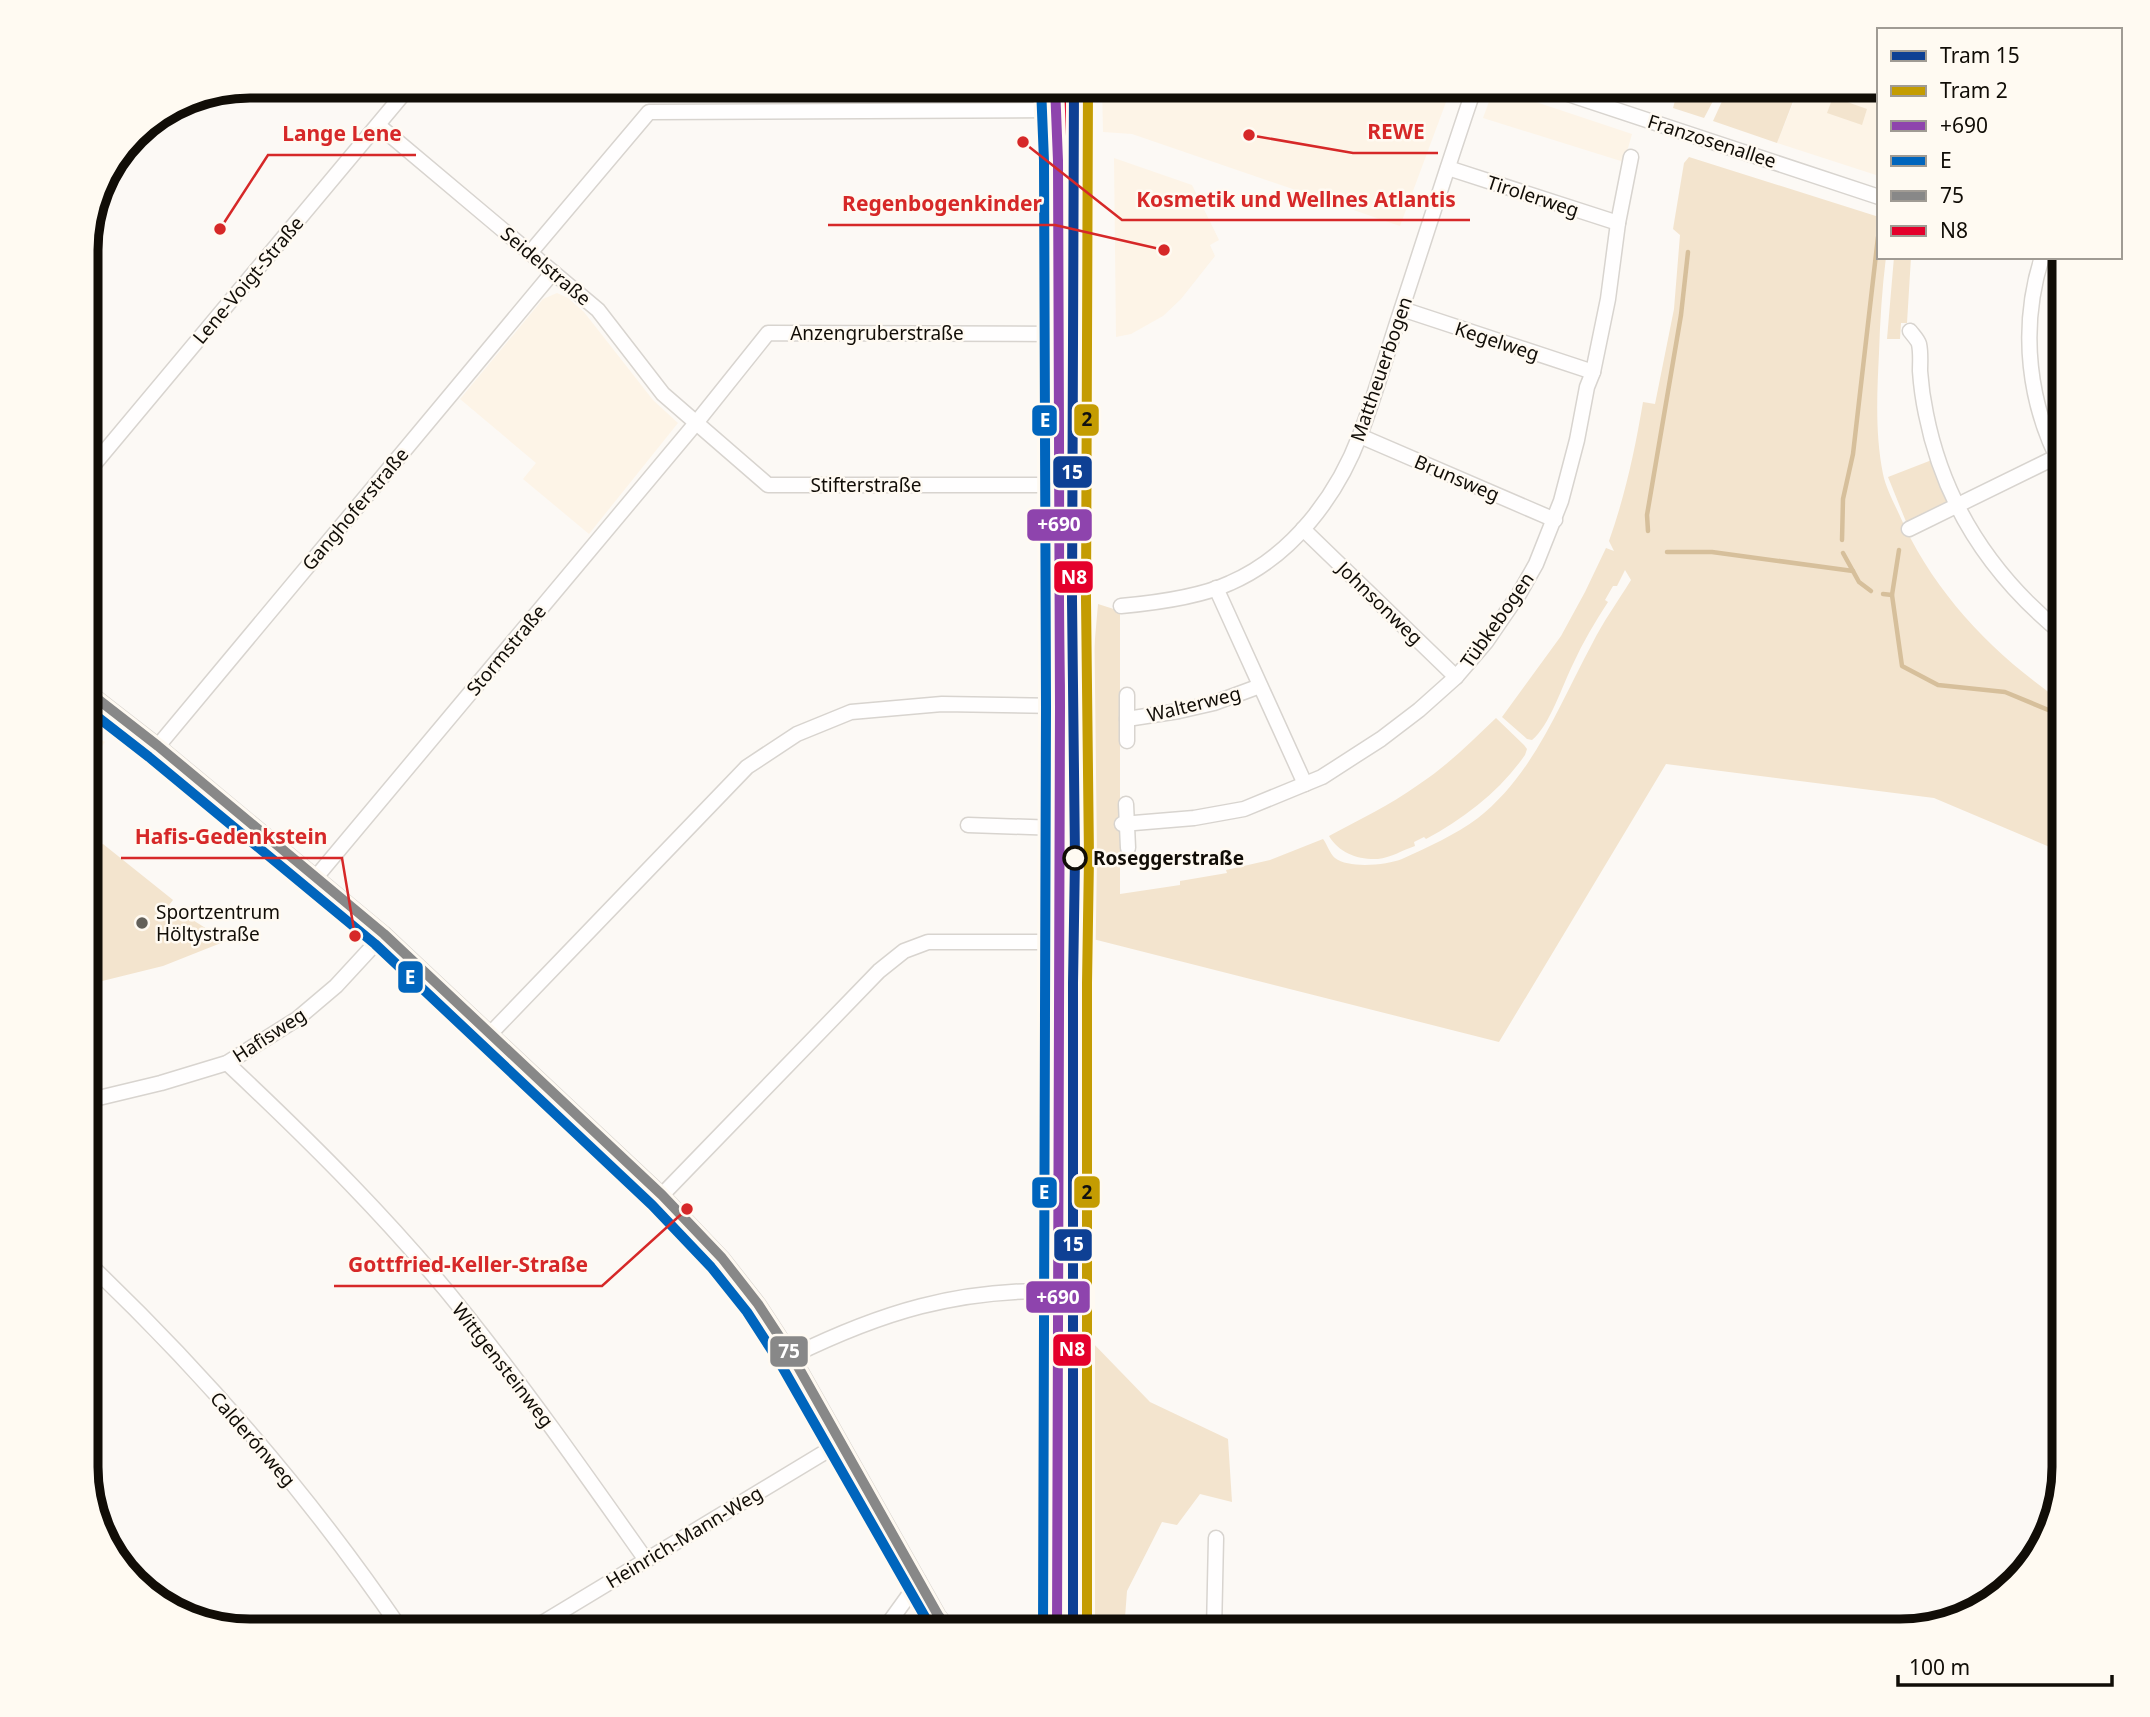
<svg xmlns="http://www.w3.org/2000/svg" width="2150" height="1717" viewBox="0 0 2150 1717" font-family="'Noto Sans',sans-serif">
<rect width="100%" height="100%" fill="#fcf9f5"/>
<g fill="#fdf4e7">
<path d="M1102 86H1452L1400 226 1132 134 1103 132Z"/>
<path d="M1800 86H1879V176L1777 143Z"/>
<path d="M1494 88 1632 134 1624 162 1483 118Z"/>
<path d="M1114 158 1192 185 1219 240 1210 245 1215 256 1181 299 1163 316 1131 334 1116 337Z"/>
<path d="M557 293 568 298 584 312 653 400 678 423 589 534 523 479 536 463 460 399 543 299Z"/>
<path d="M86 721 99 730 95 736 105 742 86 770Z"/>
</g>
<g fill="#f3e4ce">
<path d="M1679 86H1721L1704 118 1673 108Z"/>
<path d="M1729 86H1799L1777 143 1713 121Z"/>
<path d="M1833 97 1867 109 1862 125 1827 113Z"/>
<path d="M1689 157 1879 217V257H1886C1882 289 1880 321 1879 353 1877 394 1875 433 1883 474 1886 488 1893 501 1899 514 1933 593 1994 655 2064 703V883L2052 848 1934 798 1666 764 1499 1042 1089 938 1086 742 1098 604 1120 611V894L1180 885V881L1227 873 1226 870 1270 860 1323 839C1327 844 1330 854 1335 858 1349 869 1387 865 1402 859 1428 847 1455 835 1478 818 1534 774 1559 705 1592 644 1603 622 1618 601 1631 580L1625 570 1617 586H1613L1605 600 1608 602C1595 622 1583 642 1573 664 1563 684 1549 727 1532 740L1527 739 1502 717 1561 636 1585 592 1606 548 1614 551 1609 541C1625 496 1635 450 1643 402L1655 404 1674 309 1680 235 1673 229 1684 163Z"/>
<path d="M1894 257H1911L1907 323H1901L1900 339H1887Z"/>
<path d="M1937 458 1956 506 1909 529 1888 477Z"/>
<path d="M1496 718 1524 745 1527 749 1525 755C1500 791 1465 818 1426 839L1424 837 1414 842 1415 846C1403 850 1390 858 1378 859 1358 860 1339 853 1329 836 1359 820 1390 805 1418 785 1447 766 1471 742 1496 718Z"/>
<path d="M86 844 93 849 103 844 173 900 169 905 226 941 163 966 86 985Z"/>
<path d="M1088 1338 1150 1402 1228 1439 1232 1502 1200 1494 1177 1525 1162 1522 1127 1591 1124 1631H1087Z"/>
</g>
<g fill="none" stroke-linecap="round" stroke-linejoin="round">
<g stroke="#d6bf9b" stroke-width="4.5">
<path d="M1648 531 1647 515 1681 315 1688 252"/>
<path d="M1842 540 1843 499 1853 454 1878 237"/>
<path d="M1899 550 1892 595 1902 666 1938 685 2005 692 2058 714 2064 719"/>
<path d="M1667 552H1712L1853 571"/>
<path d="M1843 553 1859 582 1871 591"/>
<path d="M1883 594 1892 595"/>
</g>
<defs>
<g id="street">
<path d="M1544 86 1879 197"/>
<path d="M378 125 598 310 663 394 768 485H1059"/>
<path d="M1448 168 1618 223"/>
<path d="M530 253 649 112 1055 110"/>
<path d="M2042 257C2019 329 2028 406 2064 471"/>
<path d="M1402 309 1593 372"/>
<path d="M1910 331C1913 335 1918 340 1919 344 1921 353 1920 363 1920 371 1921 385 1923 400 1926 414 1944 505 1992 577 2064 635"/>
<path d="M1360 436 1555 520"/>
<path d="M86 474 410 86"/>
<path d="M1303 529 1456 677"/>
<path d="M1909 529 2056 457"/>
<path d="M1216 588 1305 784"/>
<path d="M1121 606C1154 603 1200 597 1230 583 1292 556 1337 496 1360 435 1374 398 1385 360 1397 323 1423 244 1448 165 1475 86"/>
<path d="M86 690 158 746 384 934 662 1195 722 1258 758 1304 792 1356 938 1615 950 1631"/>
<path d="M1127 695V741"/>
<path d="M1127 719 1179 711 1214 703 1260 686"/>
<path d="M158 746 553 272"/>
<path d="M1126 804 1128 848"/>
<path d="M1122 824 1194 818 1244 809 1322 777 1381 739 1419 710 1456 677 1486 642 1519 594 1536 564 1561 501 1577 440 1587 387 1593 372 1608 299 1618 223 1631 157"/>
<path d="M968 825 1058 828"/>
<path d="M317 876 696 423 768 333 1059 334"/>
<path d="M491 1033 747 767 797 734 851 712 942 704 1060 706"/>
<path d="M227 1063C312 1143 395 1225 467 1316 530 1395 588 1478 646 1560"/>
<path d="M86 1101 161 1083 227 1063 297 1019 336 986 384 934"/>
<path d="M662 1195 879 971 904 951 928 942H1058"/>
<path d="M86 1261C204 1373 311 1497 402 1631"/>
<path d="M792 1356C882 1312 957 1289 1058 1291"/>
<path d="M529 1631 840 1443"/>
<path d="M883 1631 919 1581"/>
<path d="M1214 1631 1216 1538"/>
</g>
<path id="primary" d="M1055 86 1058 161 1060 706 1057 1631"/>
</defs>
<use href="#street" stroke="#d8d4cf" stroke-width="17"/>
<use href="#primary" stroke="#b1a898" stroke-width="25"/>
<use href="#street" stroke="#fffefe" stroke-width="14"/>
<use href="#primary" stroke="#ede8e1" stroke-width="23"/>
<defs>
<path id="bus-1" d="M1055 86 1058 161 1060 706 1057 1631"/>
<g id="bus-2">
<path d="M1041 87 1044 161 1046 706 1043 1631"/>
<path d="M86 708 149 757 375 944 652 1205 711 1267 747 1312 780 1363 933 1631"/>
</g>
<path id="bus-3" d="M86 690 158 746 384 934 662 1195 722 1258 758 1304 792 1356 938 1615 950 1631"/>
<path id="bus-4" d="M1069 86 1072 161 1074 706 1071 1631"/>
</defs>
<use href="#bus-1" stroke="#fffaf2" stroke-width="16"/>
<use href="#bus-2" stroke="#fffaf2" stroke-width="16"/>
<use href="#bus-3" stroke="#fffaf2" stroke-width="16"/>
<use href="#bus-4" stroke="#fffaf2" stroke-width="16"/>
<use href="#bus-1" stroke="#8e44ad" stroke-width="10"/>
<use href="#bus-2" stroke="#0065bd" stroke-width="10"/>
<use href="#bus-3" stroke="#888" stroke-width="10"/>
<use href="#bus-4" stroke="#e4002b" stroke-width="10"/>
<defs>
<path id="tram-1" d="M1073 1631V983L1075 858 1072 600 1074 86"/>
<path id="tram-2" d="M1087 1631V983L1089 858 1086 600 1088 86"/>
</defs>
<use href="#tram-1" stroke="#fffaf2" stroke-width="16"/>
<use href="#tram-2" stroke="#fffaf2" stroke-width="16"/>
<use href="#tram-1" stroke="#0e4094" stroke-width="10"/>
<use href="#tram-2" stroke="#c49c02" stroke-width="10"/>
</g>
<circle fill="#fffaf2" stroke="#110d07" stroke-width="3.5" cx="1075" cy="858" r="11"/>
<circle fill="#63605a" stroke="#fffaf2" stroke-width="2.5" cx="142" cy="923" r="7"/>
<g text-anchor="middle" stroke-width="5" stroke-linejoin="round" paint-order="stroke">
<g font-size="19" fill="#110d07" stroke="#fffaf2">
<text transform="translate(1712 141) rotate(18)" y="7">Franzosenallee</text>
<text transform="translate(1533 196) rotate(18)" y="7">Tirolerweg</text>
<text transform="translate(546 266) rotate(40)" y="7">Seidelstraße</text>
<text transform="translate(248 280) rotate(-50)" y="7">Lene-Voigt-Straße</text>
<text x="877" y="340">Anzengruberstraße</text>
<text transform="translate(1497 341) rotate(18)" y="7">Kegelweg</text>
<text transform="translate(1381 369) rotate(-71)" y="7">Mattheuerbogen</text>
<text transform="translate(1457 478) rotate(23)" y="7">Brunsweg</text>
<text x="866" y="492">Stifterstraße</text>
<text transform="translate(355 509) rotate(-50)" y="7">Ganghoferstraße</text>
<text transform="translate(1380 603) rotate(44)" y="7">Johnsonweg</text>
<text transform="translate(1497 620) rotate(-55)" y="7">Tübkebogen</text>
<text transform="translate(506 650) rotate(-50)" y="7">Stormstraße</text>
<text transform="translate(1194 704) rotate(-14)" y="7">Walterweg</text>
<text transform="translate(269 1035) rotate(-33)" y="7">Hafisweg</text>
<text transform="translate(503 1365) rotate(52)" y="7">Wittgensteinweg</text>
<text transform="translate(253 1439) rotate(49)" y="7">Calderónweg</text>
<text transform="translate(684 1537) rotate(-31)" y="7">Heinrich-Mann-Weg</text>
</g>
<g font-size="19" font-weight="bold" fill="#110d07" stroke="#fffaf2" text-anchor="start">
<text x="1093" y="865">Roseggerstraße</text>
</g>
<g font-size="19" fill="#110d07" stroke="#fffaf2" text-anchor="start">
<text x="156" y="919">Sportzentrum<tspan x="156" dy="22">Höltystraße</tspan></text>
</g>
</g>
<path d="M0 0H2150V1717H0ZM250 98H1900A152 152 0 0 1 2052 250V1467A152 152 0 0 1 1900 1619H250A152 152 0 0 1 98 1467V250A152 152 0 0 1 250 98Z" fill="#fffaf2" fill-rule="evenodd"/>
<path fill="none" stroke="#110d07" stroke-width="9" d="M250 98H1900A152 152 0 0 1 2052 250V1467A152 152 0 0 1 1900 1619H250A152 152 0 0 1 98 1467V250A152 152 0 0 1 250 98Z"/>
<path fill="none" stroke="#d62828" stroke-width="2.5" d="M1249 135L1353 153H1438M220 229L268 155H416M1023 142L1122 220H1470M1164 250L1055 225H828M355 936L342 858H121M687 1209L602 1286H334"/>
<g fill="#d62828" stroke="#fffaf2" stroke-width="2.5">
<circle cx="1249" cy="135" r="7"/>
<circle cx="220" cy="229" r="7"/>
<circle cx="1023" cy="142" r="7"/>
<circle cx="1164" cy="250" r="7"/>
<circle cx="355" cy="936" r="7"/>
<circle cx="687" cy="1209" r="7"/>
</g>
<g font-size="21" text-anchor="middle" font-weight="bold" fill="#d62828" stroke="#fffaf2" stroke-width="5" stroke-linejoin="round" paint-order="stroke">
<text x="1396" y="139">REWE</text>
<text x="342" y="141">Lange Lene</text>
<text x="1296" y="207">Kosmetik und Wellnes Atlantis</text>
<text x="942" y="211">Regenbogenkinder</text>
<text x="231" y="844">Hafis-Gedenkstein</text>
<text x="468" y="1272">Gottfried-Keller-Straße</text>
</g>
<g stroke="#fffaf2" stroke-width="2.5">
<rect x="1073" y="403" width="27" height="34" rx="7" fill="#c49c02"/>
<rect x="1031" y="404" width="27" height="33" rx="7" fill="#0065bd"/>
<rect x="1052" y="455" width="41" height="34" rx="7" fill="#0e4094"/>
<rect x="1026" y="508" width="67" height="34" rx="7" fill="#8e44ad"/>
<rect x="1053" y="560" width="41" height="34" rx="7" fill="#e4002b"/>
<rect x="397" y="960" width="27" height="34" rx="7" fill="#0065bd"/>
<rect x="1073" y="1175" width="28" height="34" rx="7" fill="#c49c02"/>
<rect x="1031" y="1176" width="27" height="33" rx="7" fill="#0065bd"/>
<rect x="1053" y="1228" width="40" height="34" rx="7" fill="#0e4094"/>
<rect x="1025" y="1280" width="66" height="34" rx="7" fill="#8e44ad"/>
<rect x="1052" y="1333" width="40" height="34" rx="7" fill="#e4002b"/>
<rect x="769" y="1335" width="40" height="33" rx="7" fill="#888"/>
</g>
<g font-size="19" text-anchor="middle" font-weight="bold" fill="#fff">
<text x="1045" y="427">E</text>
<text x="1072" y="479">15</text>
<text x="1059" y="531">+690</text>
<text x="1074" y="584">N8</text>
<text x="410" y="984">E</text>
<text x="1044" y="1199">E</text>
<text x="1073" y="1251">15</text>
<text x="1058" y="1304">+690</text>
<text x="1072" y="1356">N8</text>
<text x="789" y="1358">75</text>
</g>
<g font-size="19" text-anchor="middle" font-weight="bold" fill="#111">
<text x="1087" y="426">2</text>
<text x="1087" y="1199">2</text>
</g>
<rect x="1877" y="28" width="245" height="231" fill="#fffaf2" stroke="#a09b94" stroke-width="2"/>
<rect x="1891" y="51" width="35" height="10" fill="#0e4094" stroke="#a09b94" stroke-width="2"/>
<text x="1940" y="63" font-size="21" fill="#110d07">Tram 15</text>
<rect x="1891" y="86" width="35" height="10" fill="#c49c02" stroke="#a09b94" stroke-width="2"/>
<text x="1940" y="98" font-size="21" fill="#110d07">Tram 2</text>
<rect x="1891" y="121" width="35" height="10" fill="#8e44ad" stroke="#a09b94" stroke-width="2"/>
<text x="1940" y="133" font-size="21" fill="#110d07">+690</text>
<rect x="1891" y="156" width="35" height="10" fill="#0065bd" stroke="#a09b94" stroke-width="2"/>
<text x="1940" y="168" font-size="21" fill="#110d07">E</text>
<rect x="1891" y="191" width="35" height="10" fill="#888888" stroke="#a09b94" stroke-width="2"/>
<text x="1940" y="203" font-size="21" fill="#110d07">75</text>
<rect x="1891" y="226" width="35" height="10" fill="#e4002b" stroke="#a09b94" stroke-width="2"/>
<text x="1940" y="238" font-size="21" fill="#110d07">N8</text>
<path d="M1898 1675v10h214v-10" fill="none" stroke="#110d07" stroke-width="3.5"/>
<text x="1909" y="1675" font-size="21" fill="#110d07" stroke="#fffaf2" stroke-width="5" paint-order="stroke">100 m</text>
</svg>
